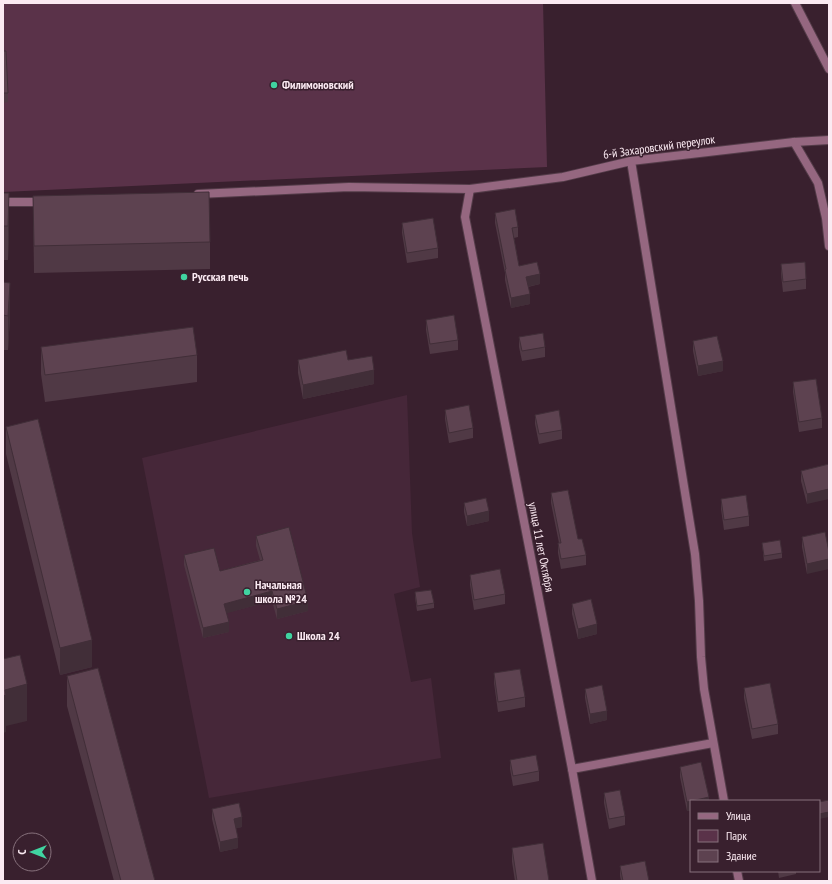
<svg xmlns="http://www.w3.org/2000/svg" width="832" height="884" viewBox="0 0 832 884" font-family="'PT Sans Narrow',sans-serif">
<rect width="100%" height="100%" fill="#39202e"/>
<path fill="#462739" d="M407 395 412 533 420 587 394 594 411 682 431 678 441 758 209 798 142 458Z"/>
<path fill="#5a3249" d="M3 3H543L547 167 3 192Z"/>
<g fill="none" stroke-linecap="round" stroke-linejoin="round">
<defs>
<g id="minor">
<path d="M795 3 829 69"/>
<path d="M794 142 818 183 826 218 829 246"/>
<path d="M631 161 695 554 699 601 701 657 704 689 724 801"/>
<path d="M470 189 465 217 572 769 592 881"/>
<path d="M198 194 349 187 470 189 563 177 631 161 794 142 829 140"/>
<path d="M3 202H42"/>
<path d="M572 769 713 743"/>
<path d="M737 871 739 881"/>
</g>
</defs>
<use href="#minor" stroke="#543c49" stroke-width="10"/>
<use href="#minor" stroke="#956780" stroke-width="8"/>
</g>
<g fill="#503945">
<path d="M3 51 8 93V102L3 103Z"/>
<path d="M3 193 9 228 8 260H3Z"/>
<path d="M33 196 210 242V269L34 273Z"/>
<path d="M495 213 518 227V237L514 238 519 266 540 284 528 287 530 304 511 308 505 280V273L495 223Z"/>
<path d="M402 223 438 248V258L407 263 402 233Z"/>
<path d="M781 264 806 279V289L783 292 781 274Z"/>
<path d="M3 282 10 317 8 350H3Z"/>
<path d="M426 320 458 340V350L430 354 426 330Z"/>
<path d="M519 337 545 347V357L522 361 519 347Z"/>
<path d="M693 341 723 371 698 376 693 351Z"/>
<path d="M41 347 197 355V382L45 402 41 374Z"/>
<path d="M298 360H348L374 384 303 399 298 373Z"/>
<path d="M793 382 822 418V428L799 432 793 392Z"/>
<path d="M445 410 473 428V438L449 443 445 419Z"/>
<path d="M535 415 562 430V439L539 444 535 424Z"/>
<path d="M6 427 92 667 60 675 6 454Z"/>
<path d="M829 464 807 504 801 481V471Z"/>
<path d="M551 493 578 539 586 555V565L561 569 558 553V543H559L551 503Z"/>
<path d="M721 499 749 516V526L724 530 721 509Z"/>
<path d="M464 503 489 521 467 526 464 512Z"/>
<path d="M825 532 807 574 802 547V537Z"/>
<path d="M256 536 308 611 277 619 272 601 226 613 229 632 203 638 184 565V555L220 571 260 560 256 546Z"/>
<path d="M762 543 782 553V558L764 561Z"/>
<path d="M470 575 505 594V604L474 610 470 585Z"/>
<path d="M415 592 434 603V608L417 611 415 597Z"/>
<path d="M572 604 597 634 578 639 572 614Z"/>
<path d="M494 673 525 697V707L498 712 494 683Z"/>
<path d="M67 676 155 881H114L67 706Z"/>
<path d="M744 688 778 724V734L752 739 744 698Z"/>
<path d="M585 689 607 720 590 724 585 698Z"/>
<path d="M510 760 539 771V781L513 786 510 769Z"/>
<path d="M680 767 709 801 687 811 680 777Z"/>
<path d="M604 793 625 816V825L609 829 604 803Z"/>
<path d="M212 809 242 827 236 828 238 848 220 852 212 819Z"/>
<path d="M512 848 549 881H515L512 862Z"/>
<path d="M620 866 649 881H621L620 876Z"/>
<path d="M778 871H796V874L779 878Z"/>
</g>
<g fill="#412e38">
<path d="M9 193V228L8 260V226Z"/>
<path d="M540 274V284L526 287V277Z"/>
<path d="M10 283V317L8 350V316Z"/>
<path d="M530 294V304L511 308V298Z"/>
<path d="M723 361V371L698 376V366Z"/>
<path d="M374 370V384L303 399V385Z"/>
<path d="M829 489V499L807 504V494Z"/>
<path d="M489 511V521L467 526V516Z"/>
<path d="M829 559V569L807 574V564Z"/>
<path d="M272 591V601L224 614V604Z"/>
<path d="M308 601V611L277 619V609Z"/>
<path d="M229 622V632L203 638V628Z"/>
<path d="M597 624V634L578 639V629Z"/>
<path d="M92 640V667L60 675V648Z"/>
<path d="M27 684V721L6 726V732L3 733V696L5 690Z"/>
<path d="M607 711V720L590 724V714Z"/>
<path d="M709 797V801H691V811H687V802Z"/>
<path d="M829 812V817L819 819V814Z"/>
<path d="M242 817V827L234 829V819Z"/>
<path d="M238 838V848L220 852V842Z"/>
</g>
<g fill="#5d4250" stroke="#412e38">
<path d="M3 51H6L8 93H3Z"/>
<path d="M209 192 210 242 34 246 33 196Z"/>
<path d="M3 193H9L8 226H3Z"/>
<path d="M515 209 518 227 512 228 519 266 537 262 540 274 526 277 530 294 511 298 505 270 506 269 495 213Z"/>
<path d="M433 218 438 248 407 253 402 223Z"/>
<path d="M805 262 806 279 783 282 781 264Z"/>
<path d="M3 282 10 283 8 316 3 315Z"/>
<path d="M454 315 458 340 430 344 426 320Z"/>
<path d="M193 327 197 355 45 375 41 347Z"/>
<path d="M543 333 545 347 522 351 519 337Z"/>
<path d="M717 336 723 361 698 366 693 341Z"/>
<path d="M346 350 348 360 372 356 374 370 303 385 298 360Z"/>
<path d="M816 379 822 418 799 422 793 382Z"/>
<path d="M469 405 473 428 449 433 445 410Z"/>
<path d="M559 410 562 430 539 434 535 415Z"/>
<path d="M38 419 92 640 60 648 6 427Z"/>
<path d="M829 464V489L807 494 801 471Z"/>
<path d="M568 490 578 539H582L586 555 561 559 558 543H561L551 493Z"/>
<path d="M746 495 749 516 724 520 721 499Z"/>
<path d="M486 498 489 511 467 516 464 503Z"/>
<path d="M289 527 308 601 277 609 272 591 224 604 229 622 203 628 184 555 214 548 220 571 263 560 256 536Z"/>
<path d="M825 532 829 552V559L807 564 802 537Z"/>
<path d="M780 540 782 553 764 556 762 543Z"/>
<path d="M500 569 505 594 474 600 470 575Z"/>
<path d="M431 590 434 603 417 606 415 592Z"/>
<path d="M591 599 597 624 578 629 572 604Z"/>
<path d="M20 655 27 684 5 690 6 695 3 696V659Z"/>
<path d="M98 668 155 881H121L67 676Z"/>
<path d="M520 669 525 697 498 702 494 673Z"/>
<path d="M770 683 778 724 752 729 744 688Z"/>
<path d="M602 685 607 711 590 714 585 689Z"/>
<path d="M536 755 539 771 513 776 510 760Z"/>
<path d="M701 762 709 797 687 802 680 767Z"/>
<path d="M620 790 625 816 609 819 604 793Z"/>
<path d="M829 800V812L819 814V802Z"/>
<path d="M239 803 242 817 234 819 238 838 220 842 212 809Z"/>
<path d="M543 843 549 881H517L512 848Z"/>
<path d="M645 861 649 881H623L620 866Z"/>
</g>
<g fill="#40d4a1" stroke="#39202e" stroke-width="1.5">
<circle cx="274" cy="85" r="4"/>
<circle cx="184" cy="277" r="4"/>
<circle cx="247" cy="592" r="4"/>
<circle cx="289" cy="636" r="4"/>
</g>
<g text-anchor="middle" stroke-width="3" stroke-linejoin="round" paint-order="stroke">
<g font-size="12" font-weight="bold" fill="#fbeaf2" stroke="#39202e" text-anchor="start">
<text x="282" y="89">Филимоновский</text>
<text x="192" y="281">Русская печь</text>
<text x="255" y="589">Начальная<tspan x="255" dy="14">школа №24</tspan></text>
<text x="297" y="640">Школа 24</text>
</g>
<g font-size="12" fill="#fbeaf2" stroke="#39202e">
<text transform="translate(659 147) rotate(-8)" y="4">6-й Захаровский переулок</text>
<text transform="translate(541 547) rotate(79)" y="4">улица 11 лет Октября</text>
</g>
</g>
<rect width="832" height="884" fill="none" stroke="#fbeaf2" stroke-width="8"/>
<rect x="690" y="800" width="130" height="72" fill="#39202e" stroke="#87717c"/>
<rect x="698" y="813" width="20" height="6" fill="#956780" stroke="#87717c"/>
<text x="726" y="820" font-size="12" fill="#fbeaf2">Улица</text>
<rect x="698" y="830" width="20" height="12" fill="#5a3249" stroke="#87717c"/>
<text x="726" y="840" font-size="12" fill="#fbeaf2">Парк</text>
<rect x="698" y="850" width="20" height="12" fill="#5d4250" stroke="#87717c"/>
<text x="726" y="860" font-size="12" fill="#fbeaf2">Здание</text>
<g transform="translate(32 852) rotate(270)"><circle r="19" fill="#39202e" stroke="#87717c"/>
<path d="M0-3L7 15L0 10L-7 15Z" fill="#40d4a1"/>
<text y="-6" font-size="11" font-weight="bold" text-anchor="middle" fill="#fbeaf2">С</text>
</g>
</svg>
